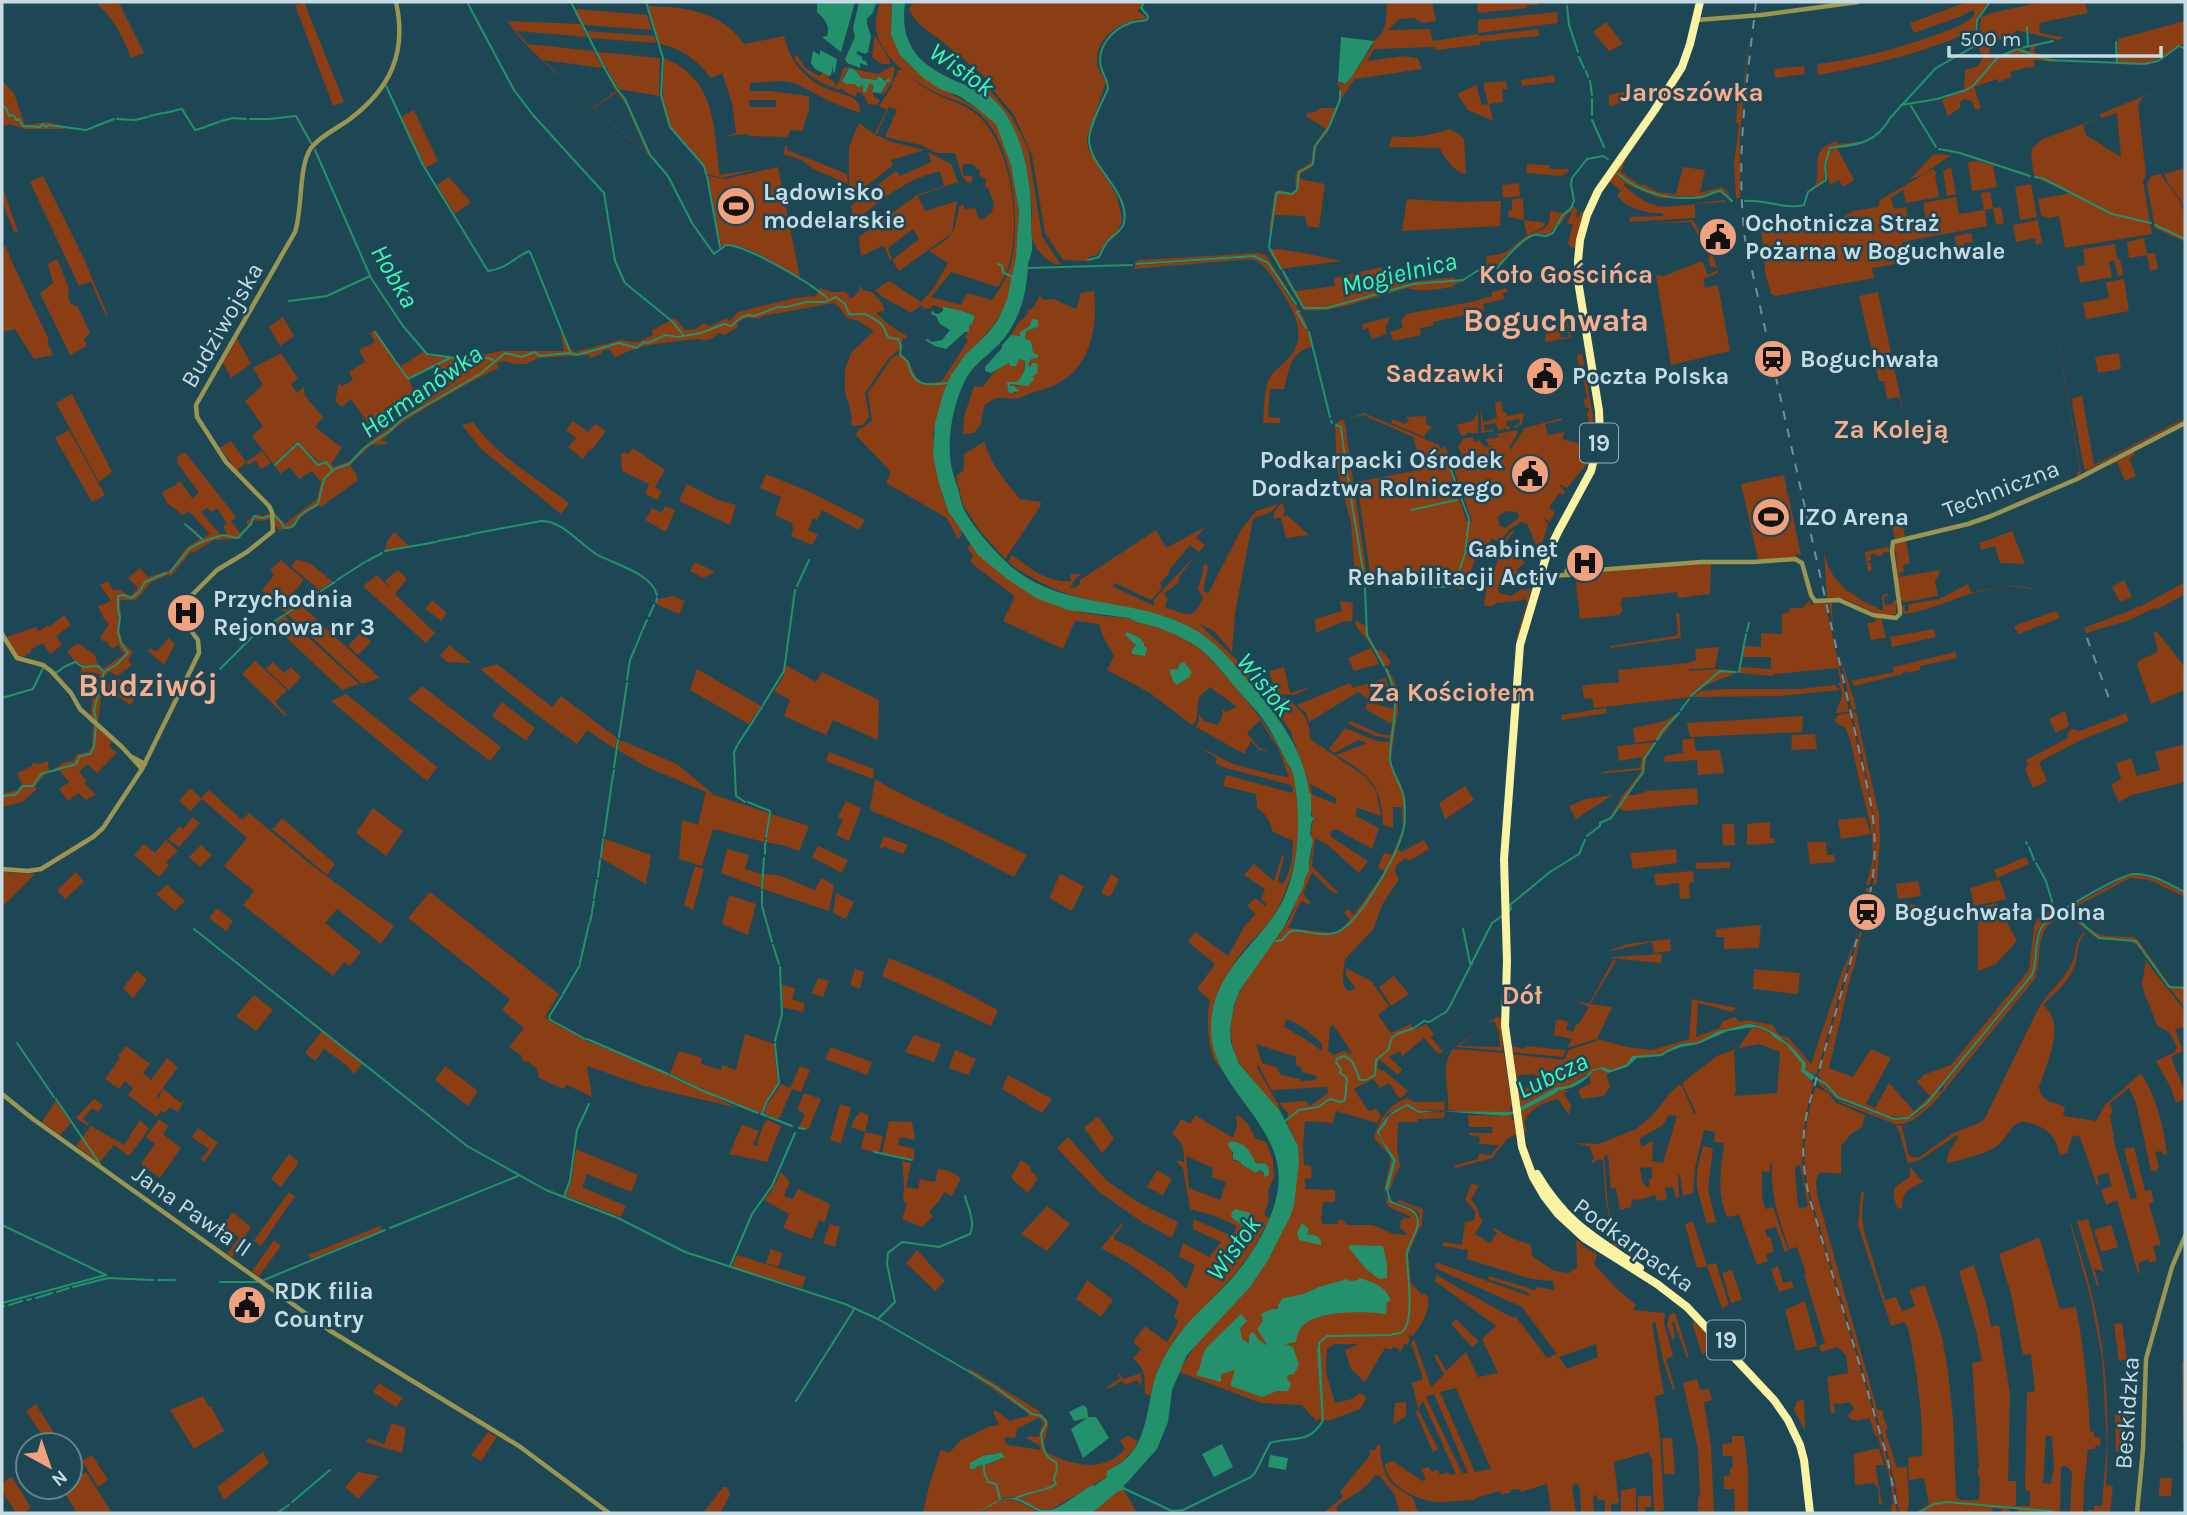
<svg xmlns="http://www.w3.org/2000/svg" width="2187" height="1515" viewBox="0 0 2187 1515" font-family="Karla,sans-serif">
<rect width="100%" height="100%" fill="#1e4755"/>
<g fill="#8b3d13" fill-rule="evenodd">
<path d="M101 2H116L120 5 144 53 131 58C123 38 115 19 98 5Z"/>
<path d="M304 2 344 102 333 106 295 5Z"/>
<path d="M498 2 507 21 580 24 570 2C583 28 603 75 622 95L650 156C623 134 597 111 572 87 545 62 511 37 498 2ZM516 31 587 37 594 51 528 44ZM543 60 603 68 616 91 594 107ZM617 92 626 105 647 153 594 108Z"/>
<path d="M880 2H892C892 14 889 26 893 38 906 81 963 94 993 120 999 126 1002 136 1004 144 1022 192 1025 252 1007 301 995 334 962 351 948 382L941 383 947 384 933 434 938 480 948 511 961 530V536L958 539 947 518 886 483 890 475V471L856 435 858 430 872 421 868 393 892 358 901 353C919 368 909 390 942 381L969 339 967 340 965 336 969 332V326L972 324 975 316C968 310 957 312 949 307L942 308 933 305 930 309 923 308 922 305 910 313C898 303 884 301 875 290L889 281 921 302 933 289 948 263 929 251C954 235 954 236 959 207L963 204 965 209 975 208 978 217 982 220 992 212 994 203 988 188 985 187 986 179 979 175 980 171 972 164H964L962 169 964 176H972L973 181 968 183 962 176 955 153H937L921 145 885 137 897 110 889 107 877 134 875 133 887 110 879 106 891 88 898 70H902C913 79 925 89 938 95 951 101 965 105 976 114 1012 143 1022 226 1008 268 1006 275 1001 281 998 287L951 272 931 297 961 305 967 293 992 300C999 290 1007 279 1010 267 1022 225 1014 138 976 111 964 102 950 99 937 93 913 81 880 57 876 28 875 19 878 10 880 2Z"/>
<path d="M915 2H1142L1138 11 1146 17 1145 19C1121 19 1091 40 1098 68 1100 72 1104 78 1106 82L1087 137 1088 148 1117 196 1122 220 1118 231 1108 239 1097 255 1089 257 1087 261 1063 260 1045 233 1032 155 1014 115 992 89 994 83 991 81H989C975 68 960 56 945 44 932 32 915 26 909 8Z"/>
<path d="M1387 2H1432L1436 21 1423 23 1414 18 1399 19 1388 30 1430 29 1433 41 1478 34 1479 36 1538 29 1539 36 1480 42V45L1436 50 1435 47 1374 49 1367 61 1403 56 1418 58 1422 69 1355 79 1341 99 1327 133 1316 147 1313 166 1299 175 1300 179 1325 184 1319 228 1307 226 1305 216 1275 215 1272 230H1269L1275 192 1279 190 1292 193 1296 189 1295 175 1298 170 1311 163 1313 147 1326 129 1306 116 1307 113 1315 112 1320 108H1335L1339 101 1340 88 1337 84 1338 81 1342 84 1347 83 1373 45 1374 40C1388 34 1386 15 1387 2Z"/>
<path d="M1477 2H1538V5H1527V8L1478 13Z"/>
<path d="M1967 2H1989L1977 18 1975 30C1924 53 1872 65 1818 75L1817 64C1857 59 1894 50 1933 36 1948 30 1964 27 1975 14L1973 10 1959 17 1914 33 1910 23Z"/>
<path d="M2042 2H2085L2088 13 2039 23 2040 33 2063 37 2059 40 2015 30 2016 32 1992 43 1989 53 1997 58 2020 48 2029 52 2032 46 2037 42 2034 52 2059 61 2056 62 2034 60V67L2025 68 2010 72 2011 77 1999 82 1997 79 1974 87 1981 108 1975 110 1972 101 1964 99 1959 102 1961 107 1948 116 1942 100 1964 90 1965 70 1978 66 1983 57 1978 47 1981 17 1991 13Z"/>
<path d="M647 6C686 7 721 11 744 44L784 36C790 63 807 82 833 91 841 94 853 95 858 103 860 106 860 110 860 113L831 102 795 83 780 81 750 83V91H769L809 96V110L802 131 790 130 788 137 748 136V134L727 136 736 133 732 103 722 73 711 78C697 60 682 48 659 44ZM749 100H776V107H750Z"/>
<path d="M575 9 647 15 652 30 583 25Z"/>
<path d="M1557 12 1558 23 1478 33V20Z"/>
<path d="M2185 21V43L2158 59 2147 63H2118V39Z"/>
<path d="M1606 22 1623 44 1609 51 1593 32Z"/>
<path d="M587 31 654 36 656 43 590 38Z"/>
<path d="M1750 32 1740 136V198H1736L1734 165 1739 124 1736 123 1738 93 1743 91Z"/>
<path d="M875 35 890 61 889 64H882L872 57Z"/>
<path d="M597 52 660 58 659 96 619 89Z"/>
<path d="M796 55 798 56 805 68 819 76 823 73 828 75 829 79 835 82V87L839 82 843 69 845 67 853 68 846 71 842 81 846 84H854L859 88 861 85H864L865 87 862 91 866 92 870 83 874 85V89L872 92 881 93 887 81 879 76 876 80 860 78 854 69 878 74 892 66 895 68 892 82 884 94 873 93 874 97 880 100 877 105 868 104 865 97 860 92H857L856 97 845 92 842 88 840 90C821 84 805 75 794 58Z"/>
<path d="M664 58C717 80 713 126 720 175L757 169 722 178 707 174C703 157 684 146 674 132 658 110 664 82 664 58Z"/>
<path d="M1804 66 1805 74 1775 78 1774 69Z"/>
<path d="M1554 75 1555 82 1522 86 1521 80Z"/>
<path d="M2 81 14 93 25 125 47 122 63 126V129H26L9 124 2 127Z"/>
<path d="M1506 81 1507 89H1502L1503 102 1489 104 1493 121 1468 110 1457 94 1476 85 1482 105 1488 104 1483 83Z"/>
<path d="M982 86 990 90 1012 117 1028 148 1042 236 1061 265C1048 264 1035 250 1032 237 1029 228 1033 218 1032 209 1029 166 1019 113 979 89Z"/>
<path d="M1627 91 1631 100 1609 106V95Z"/>
<path d="M2151 93 2142 98 2138 105 2146 175 2143 181 2152 234 2065 248 2059 216 2050 218 2041 216 2038 199 2071 193 2034 177 2031 156 2033 147 2043 139 2099 118 2083 125 2086 135 2121 157 2117 113 2101 118 2100 114Z"/>
<path d="M414 110 438 161 426 168 401 117Z"/>
<path d="M859 123 876 135 892 142 925 150 891 160 893 165 849 200V147Z"/>
<path d="M1450 129 1464 138 1466 174C1453 172 1446 158 1439 148L1389 147 1392 136C1413 139 1431 135 1450 129Z"/>
<path d="M1868 139 1863 143 1830 148 1824 164V181L1814 188 1809 189 1815 186C1823 166 1807 150 1837 141L1838 144 1860 142Z"/>
<path d="M784 146H787V150L847 174 848 184 813 169 802 160 783 154 785 148Z"/>
<path d="M1837 148 1854 180 1843 187 1839 180 1830 185C1825 175 1825 160 1831 150Z"/>
<path d="M928 152 951 164 960 187 957 182 918 196 925 211 957 201 952 233 899 271 892 260 919 239 913 229 888 248 892 259 890 260 885 248 882 246 861 256 859 237 917 195 944 186 940 171C907 179 880 199 855 222L851 206 896 171 900 176 931 162Z"/>
<path d="M1934 154 1951 155 1922 175 1909 180Z"/>
<path d="M1627 156 1621 172 1642 186 1643 184 1658 192 1676 194 1683 167 1705 170 1700 193 1722 187 1727 191 1731 200 1725 192 1720 190C1713 190 1706 195 1699 196 1666 198 1644 194 1618 174L1617 175C1639 193 1674 202 1702 197 1712 196 1717 186 1726 196L1719 192 1701 199 1659 198 1624 183V185C1633 194 1645 203 1657 206 1671 209 1709 201 1725 200L1726 202 1695 204V217L1693 218 1629 222 1630 217 1664 216 1662 213C1647 214 1624 207 1617 195L1621 191 1608 180Z"/>
<path d="M1978 161 1993 165 1997 187 1972 191 1968 162Z"/>
<path d="M1527 164 1549 165 1550 169H1566L1570 171 1561 176 1526 173Z"/>
<path d="M778 167 800 278C781 268 742 238 721 246L708 176 725 179Z"/>
<path d="M1951 167 1956 194 1947 196 1943 171Z"/>
<path d="M2185 168V210L2180 198 2168 183 2164 174Z"/>
<path d="M1933 169 1937 173 1935 175 1939 197 1906 203 1903 190 1891 198 1894 209 1906 207 1909 223 1926 220 1923 203 1956 197 1959 214 1984 210 1981 193 1990 192 1993 208 2001 207 2004 223 1996 225 1993 208 1985 210 1987 226 1902 242 1907 262 1872 268 1874 278 1775 296 1771 294 1765 272 1761 224 1793 228 1826 224 1828 232 1834 231 1833 222 1854 211 1878 207 1880 200Z"/>
<path d="M2161 174C2166 184 2175 191 2180 201 2181 205 2183 209 2185 212V242L2155 228 2147 184 2151 176Z"/>
<path d="M43 176 84 259 108 316H106L91 282 79 286 30 182Z"/>
<path d="M449 177 471 202 455 214 437 185Z"/>
<path d="M1519 183 1520 196 1503 198 1502 185Z"/>
<path d="M2031 184 2037 217 2020 220 2015 187Z"/>
<path d="M2 186 18 231 14 232 2 201Z"/>
<path d="M1523 198 1524 220 1546 223 1542 228 1527 235 1524 220 1508 217 1509 210H1512V200L1503 201Z"/>
<path d="M1407 199 1459 202 1501 201 1500 226 1402 231Z"/>
<path d="M1574 206 1577 210 1576 219 1582 212 1585 213 1577 248H1572L1568 243 1573 225 1567 223 1572 212 1568 213 1560 225 1558 224 1562 216Z"/>
<path d="M1550 211 1563 213 1550 234H1533L1504 257 1499 265 1495 264 1487 266 1486 256C1512 255 1511 245 1530 234 1535 232 1542 231 1546 227 1550 223 1550 217 1550 211Z"/>
<path d="M1693 220 1712 253 1717 268 1711 267 1708 259 1710 258 1691 222 1648 224Z"/>
<path d="M2038 220 2081 473 2078 476 2076 473 2080 471 2042 243 2036 244 2035 238 2016 242 2013 225Z"/>
<path d="M1971 233 1973 242 1964 243 1965 251 1957 252 1955 236Z"/>
<path d="M2144 238 2147 254 2155 253 2158 269 2150 271 2147 255 2129 258 2127 242Z"/>
<path d="M2115 244 2117 259H2120L2123 275 2118 276 2114 260 2109 262 2112 277 2080 283 2077 266 2085 265 2083 249Z"/>
<path d="M6 246 12 262 48 338V344L53 355 34 359 15 329 3 332 2 329V248Z"/>
<path d="M1278 249 1304 253 1342 261 1280 269 1268 250Z"/>
<path d="M1259 253 1266 255 1296 303 1268 263 1255 255 1136 263 1138 260Z"/>
<path d="M1254 257 1268 265 1294 304C1305 314 1309 332 1313 346 1289 353 1290 367 1284 389H1270L1268 417 1280 418V423H1263C1264 411 1264 397 1267 385 1270 373 1279 368 1287 360 1311 337 1292 307 1278 286 1271 275 1264 263 1252 259L1133 269 1135 266 1141 265Z"/>
<path d="M57 259 69 288 68 296 71 304 78 307 90 333 84 339 87 346 70 355 40 293 53 283 48 264Z"/>
<path d="M1702 261 1708 275 1717 270 1718 273 1703 279 1705 288 1718 285 1730 351 1671 365 1656 275 1664 276Z"/>
<path d="M1382 267 1383 275 1401 273 1403 283 1454 277 1455 281 1464 280 1465 281 1453 285V287C1438 289 1421 293 1407 288 1381 295 1328 315 1304 310L1281 272 1296 291 1335 286 1334 278Z"/>
<path d="M2124 279 2129 311 2086 319 2083 303 2109 298 2106 282Z"/>
<path d="M860 285 863 290 872 292 882 303 885 311 876 312C884 322 895 329 907 336L906 339 903 338 901 348 888 359 865 393 869 417 863 425 854 426 850 423 852 420 849 404 845 393V369L851 353 874 331 859 321 847 318 839 307 834 303 763 316 759 319C750 318 744 316 737 324L739 326 725 335 718 333C713 339 707 342 699 339 674 342 637 343 616 358L609 349 602 351V353L591 358 588 355 538 358 526 364H515L504 361 497 363 499 368C467 383 437 401 408 419 399 424 391 433 382 440L389 444 369 445V447L350 465 356 474 358 480 321 507 320 505C315 508 309 511 304 515 293 524 296 528 279 530L275 525 274 512 285 524 317 499 321 482 312 471 299 479 290 467 280 474 275 466 297 444 302 445 318 466 324 462 330 465 324 461 320 464 298 441 274 465 252 436 263 426 245 401 263 385 253 368 281 353 298 379 291 384 297 393 304 387 305 396 323 417 315 427 342 448 331 464 334 467 350 461 369 442 423 404 422 402 450 385 438 364 445 361 408 378 416 395 370 426 351 399 342 407 335 401 339 383 342 386 353 380 349 372 365 362 359 350 375 342 370 333 375 330 404 373 401 366 423 352 429 356 471 360 470 357 502 351H564L561 334 563 333 571 349 575 352 620 340 638 342 653 335 651 331 675 318 685 330 696 329 704 323 710 326 727 318 730 321 738 312 795 298 816 296 820 288 831 292H846L851 299 859 291Z"/>
<path d="M1506 288 1508 292 1503 293 1504 299 1483 304 1484 311 1433 322V326L1420 328 1421 335 1393 341 1390 332 1403 328 1401 321 1406 314 1471 302 1492 296V292Z"/>
<path d="M1094 291C1098 327 1091 368 1055 385 1049 388 1041 390 1034 392 1029 393 1024 397 1019 398 1002 401 1002 392 984 406L981 424 974 433 963 434 964 417 974 386 983 387C992 375 1000 361 1017 364L1019 359 1025 361 1023 376 1018 382H1007L1008 392 1016 393 1018 391 1010 386V384L1018 386 1031 377 1028 364 1033 353 1025 340 1026 331 1038 327 1030 326 1020 332V336L1011 335 1019 322 1027 315 1028 310 1034 307 1040 295 1043 300 1053 299 1076 309 1079 301 1080 293Z"/>
<path d="M1878 292 1902 405V407L1899 397 1887 399 1884 381H1879L1859 296Z"/>
<path d="M1564 314 1565 323H1568L1571 338 1545 342 1546 332 1551 325 1560 324 1558 326 1559 330 1562 331 1560 332 1561 338 1569 337 1567 325 1562 324 1563 316 1561 315Z"/>
<path d="M283 317 294 336 280 346 269 327Z"/>
<path d="M1391 317 1386 326V334L1372 339 1368 328 1363 330 1362 324Z"/>
<path d="M237 338 251 364 231 378 223 363Z"/>
<path d="M1582 353 1593 417 1592 446 1586 444C1588 435 1592 421 1586 414L1589 412V408L1585 407 1584 400 1587 398 1581 368 1579 367 1577 355Z"/>
<path d="M2119 353 2121 369 2098 373 2095 357Z"/>
<path d="M72 394 112 472 99 482 56 403Z"/>
<path d="M2082 396 2094 465 2183 419V421L2086 471 2084 468 2072 403 2073 398Z"/>
<path d="M1501 401 1503 412H1506L1507 416 1524 413 1522 424 1515 428 1514 425H1519L1520 419 1506 421 1507 427 1510 425V429L1507 430 1505 428 1499 431 1495 423 1484 425 1485 431 1492 430V428L1494 431 1481 433V407L1483 422 1497 418 1495 403Z"/>
<path d="M1364 413 1439 445 1441 449 1445 446 1455 466 1450 471 1467 522 1472 521 1454 470 1466 463 1458 447 1463 439 1473 437 1474 442 1479 440 1485 447 1498 446H1489L1486 439 1511 436 1498 437 1497 434 1517 430 1518 433 1509 448 1511 449 1525 428 1562 418V420L1545 424 1548 435 1565 432 1562 439 1591 447 1592 449 1586 465 1567 488 1561 485 1560 486 1565 491 1563 495 1559 493 1549 508 1555 512 1550 522 1543 518 1548 524 1542 544 1536 545 1527 524 1521 522 1510 529 1500 541 1491 539 1488 550 1481 546 1463 590 1453 587 1438 588 1419 586 1395 579 1372 587 1357 482 1423 469 1413 437 1363 415 1348 419ZM1506 511 1517 512 1519 518 1505 528 1499 525 1498 516Z"/>
<path d="M1478 413V433H1467L1466 435 1462 436 1456 425 1472 421Z"/>
<path d="M1426 416V424L1432 427 1426 433 1424 437 1391 423 1393 419 1405 424 1409 421 1406 417Z"/>
<path d="M1342 419 1345 423 1368 584 1358 585 1354 564 1351 523 1337 469 1335 424Z"/>
<path d="M573 421 588 432 595 424 606 431 592 450 590 449 583 459 568 447 576 438 566 430Z"/>
<path d="M473 422C497 456 537 479 569 503L561 514 480 448 462 425Z"/>
<path d="M69 430 105 495 92 502 55 438Z"/>
<path d="M231 441 246 462 262 451 271 463 261 469 255 460 249 465 246 462 237 471 220 448Z"/>
<path d="M984 442C991 464 1005 481 1020 499L1041 502 1040 507 1005 559 980 531 963 505 956 476 964 470V454Z"/>
<path d="M633 448 665 470 655 487 662 491 657 500 645 494 649 484 622 471 621 454 624 452 629 454Z"/>
<path d="M185 452 236 517 231 521 240 533 248 526 246 522 256 514 263 516 269 513 271 519 263 521 254 520 239 539 214 540 193 553 191 552 171 576 167 575 150 583 140 596 135 600H120L121 616 119 629 123 643 133 652 128 661 132 665 117 676 110 671 104 677 98 722 91 717C90 703 95 690 100 675L93 672 80 674 82 664 75 662 67 651 78 643 95 655 97 662 103 669 124 654 118 645 112 649 106 641 104 642 100 638 109 624 103 617 98 606 111 601 100 585 108 581 113 590H120L130 596 137 590V587L128 578 140 568 148 577 171 570 186 548 200 539 189 528 190 526 202 538 210 534 189 511 183 515 167 503 162 492 176 485V484L180 481 192 498 199 493 178 464 177 457ZM207 508 212 512 217 508 227 523 223 527 227 534H220L201 512Z"/>
<path d="M2132 452 2136 454 2129 458 2136 476 2125 481 2117 462 2105 468Z"/>
<path d="M766 474 810 492 865 520 859 530 822 510 817 520 813 518 808 530 818 535 812 545 791 536 793 529 792 523 775 515 781 497 760 488Z"/>
<path d="M1784 475 1787 491 1786 493 1788 494 1801 555 1796 554 1795 558 1760 560 1758 559 1741 484Z"/>
<path d="M687 484 718 500 736 505 730 525 679 501Z"/>
<path d="M1283 503 1285 512 1282 516H1288L1309 535 1286 538 1281 517 1274 519C1273 510 1277 508 1283 503Z"/>
<path d="M1279 504 1271 512 1253 519 1235 613 1232 652 1214 631 1198 623 1235 658 1255 683 1253 687C1234 665 1216 641 1190 627 1164 613 1135 609 1107 604 1069 597 1038 585 1008 562L1012 555C1031 569 1048 583 1072 581L1070 578 1071 574H1081L1074 581 1070 588H1075L1080 584V580L1156 530 1166 548 1205 527 1196 538 1205 545 1199 552 1190 545 1169 570V574L1160 583 1162 588 1151 600 1115 583 1112 586 1154 606V600L1157 596 1195 556 1179 577V582L1165 593V596L1168 598 1165 606 1167 608C1185 613 1192 623 1203 598L1198 589 1203 571V566L1205 564 1208 565C1208 574 1203 583 1204 591L1208 594 1241 530 1256 511Z"/>
<path d="M665 506 675 510 666 532 645 520 652 508 662 513Z"/>
<path d="M1900 514 1905 536 1895 539 1891 518 1896 517V515Z"/>
<path d="M1513 530 1514 532 1505 543 1500 559 1517 555 1525 563 1517 569 1519 574 1527 582 1526 584 1511 582 1508 579 1498 587 1499 593 1511 596 1520 590 1531 589 1518 640 1516 641 1527 601 1525 600V597L1523 600 1497 603 1492 606H1484L1486 590 1485 588C1501 569 1495 545 1513 530Z"/>
<path d="M2012 531 2025 564 2000 563 1995 546 1981 550 1980 543Z"/>
<path d="M394 532 409 546 385 550 387 542Z"/>
<path d="M1906 541 1910 563 1903 565 1904 572 1899 573 1900 577 1941 570 1935 581 1938 596 1905 602 1901 600 1898 580 1896 553 1894 550 1896 543Z"/>
<path d="M970 544C976 552 982 556 989 563 1036 603 1066 614 1129 618 1139 625 1151 625 1163 629 1174 634 1190 642 1200 649 1214 661 1227 677 1239 692 1257 712 1272 732 1284 757 1287 761 1290 766 1292 771 1305 815 1299 870 1277 910 1269 926 1254 937 1243 951 1216 986 1201 1026 1222 1069 1207 1059 1206 1017 1210 1000L1197 989 1215 964 1188 942 1195 932 1228 956 1244 927 1256 914 1247 906 1255 898 1265 906 1267 905 1261 899 1265 889 1244 875 1254 864 1274 881 1282 856 1284 857 1278 880 1282 885C1291 872 1293 857 1293 841L1272 831C1272 822 1264 812 1257 808L1256 794 1223 786 1226 775 1292 793 1293 790 1291 785 1226 768 1215 763 1217 758 1198 746 1233 764 1275 775 1289 777 1278 748 1260 720 1247 733 1259 748 1270 751 1259 750 1251 741 1244 754 1196 727 1199 720 1198 713 1204 721 1218 725 1223 714 1222 709 1226 712 1237 707 1210 687 1199 697 1196 721 1192 725 1150 693 1107 670 1114 656 1103 636 1099 624 1075 621 1063 649 1003 621 1014 599 1013 595 970 562 973 556 967 547ZM1184 662 1185 678 1177 685 1171 672 1178 669 1179 664Z"/>
<path d="M1887 546 1890 551 1888 552H1884L1881 556H1877L1876 554 1870 555 1871 560 1867 562 1871 563 1872 570 1868 572 1865 552 1886 547 1887 549Z"/>
<path d="M1824 552C1827 569 1835 580 1848 592L1849 591 1861 600 1883 611 1882 596 1888 593V595L1884 597 1885 605 1893 604V601L1897 600 1896 614C1870 620 1853 594 1827 598Z"/>
<path d="M297 559 311 564 333 582 319 590 291 566Z"/>
<path d="M281 560 304 580 292 594 298 604 285 613 262 590 274 575 270 570Z"/>
<path d="M695 562 715 572 703 578 690 571Z"/>
<path d="M1709 563 1711 565 1710 594 1678 598 1677 592 1623 598 1620 603 1623 610 1620 615 1580 619 1575 574Z"/>
<path d="M398 570 407 579 395 594 435 633 426 643 363 586 377 575 392 590 385 581Z"/>
<path d="M2124 580 2132 597 2120 602 2112 587Z"/>
<path d="M2185 582V594L2158 609 2157 607 2127 621 2086 633 2084 628 2134 609 2137 606 2140 607Z"/>
<path d="M1968 584 1972 594C1994 587 2015 582 2037 590 2026 588 2016 586 2004 587 1970 588 1938 610 1904 614L1902 608 1903 605H1906L1904 607 1905 611H1908L1909 604 1939 599Z"/>
<path d="M1809 595 1811 605 1815 603 1825 602 1849 712 1836 713C1838 703 1848 693 1837 684L1841 683 1838 668 1774 674 1773 676 1739 673 1741 667 1771 669V657H1743L1744 646 1761 647V633L1782 634V614L1789 612 1790 608H1802L1810 600Z"/>
<path d="M673 596 685 601 679 614 656 604 658 599Z"/>
<path d="M432 600 447 613 441 621 425 609Z"/>
<path d="M1340 601 1353 603 1352 621 1342 622 1316 633 1315 619 1342 611Z"/>
<path d="M1828 601 1832 603C1831 639 1847 673 1856 707V709L1852 711Z"/>
<path d="M1839 601 1881 618 1886 638 1871 640 1867 623 1876 622V619Z"/>
<path d="M301 605 380 678 362 684 287 614Z"/>
<path d="M2056 611 2060 618 2018 634 2014 626Z"/>
<path d="M1676 613H1679L1681 638 1610 648 1611 646 1675 636 1678 633Z"/>
<path d="M64 615 71 625 56 636 62 645 50 654 43 643 31 649V652L21 658 15 653 7 637 36 627 39 631 48 625 49 627Z"/>
<path d="M285 616 359 684 342 690 274 626 264 637 259 632Z"/>
<path d="M1355 620 1366 626 1368 638 1378 651 1381 650 1391 662 1388 666 1382 664 1367 639 1357 628Z"/>
<path d="M1934 629 1936 637 1892 647 1890 637Z"/>
<path d="M2153 631 2158 633 2185 667V694L2183 691 2151 704 2137 665C2140 655 2153 658 2158 650Z"/>
<path d="M361 632 371 642 358 655 348 646Z"/>
<path d="M169 638 175 644 164 665 148 651 150 648 156 652Z"/>
<path d="M449 645 471 663 447 662 440 656Z"/>
<path d="M1719 647 1715 668 1689 669V671L1715 669 1736 671 1734 674C1719 680 1703 684 1691 697L1594 708 1592 698 1584 699 1582 686C1595 683 1606 684 1619 682L1618 670 1688 663 1696 660 1695 649Z"/>
<path d="M1371 648 1379 664 1354 671 1348 658Z"/>
<path d="M1955 652 1957 658 1920 666V670L1907 673V671L1903 672V674L1854 686 1851 681 1894 672 1893 667Z"/>
<path d="M255 661 287 690 275 702 287 715 285 716 242 674Z"/>
<path d="M273 662 284 673 291 667 301 677 289 690 266 669Z"/>
<path d="M497 664 552 707 561 696 617 738 615 749 587 730 577 744C543 721 512 695 480 669Z"/>
<path d="M786 665 816 682 822 672 879 700 878 740 833 720 826 735 784 716 790 700 774 691 783 677Z"/>
<path d="M1284 667 1290 693 1307 688 1308 689 1294 695 1276 694 1269 671Z"/>
<path d="M1384 668 1388 669 1397 687 1398 711 1390 763 1401 784 1405 799V828L1395 850H1400L1401 852 1424 840 1429 849 1409 861 1406 858 1396 865 1395 872 1399 879 1382 905 1373 930 1345 959 1343 975V984L1348 991 1356 989 1346 975V968L1371 981 1389 1006 1378 1015 1391 1033 1411 1024 1413 1030 1426 1024 1434 1034 1431 1037 1443 1052 1438 1054 1424 1038 1402 1056 1400 1051 1389 1057 1402 1069 1398 1075 1379 1059 1377 1068 1384 1071 1408 1091 1400 1099 1389 1083 1380 1088 1373 1079 1354 1089 1368 1110 1371 1111 1376 1108 1381 1116 1377 1123 1336 1111 1333 1123 1305 1121 1303 1145 1304 1165 1311 1166 1312 1178 1305 1179V1189L1335 1190V1202H1323L1321 1220 1323 1224H1337L1339 1220 1342 1219 1347 1225H1373L1393 1234 1406 1235 1407 1233 1400 1228 1401 1221 1404 1218H1410V1216L1389 1207C1378 1190 1390 1175 1391 1157L1374 1138C1379 1119 1389 1104 1408 1098L1414 1102H1443L1444 1098 1445 1110 1419 1111 1408 1104 1387 1114 1384 1123 1377 1132 1393 1161C1388 1196 1370 1197 1413 1211L1418 1224 1419 1215 1416 1210 1396 1202 1399 1200 1423 1209 1422 1227H1420L1408 1255 1411 1283 1423 1296V1293L1428 1296C1430 1313 1422 1323 1413 1336L1410 1335 1408 1337 1410 1339 1407 1345 1404 1344 1400 1353 1398 1348 1393 1347 1391 1350 1385 1348 1365 1382 1351 1369 1345 1350 1359 1344H1334L1327 1349 1326 1373 1335 1403 1352 1399 1360 1393 1367 1398 1360 1409 1328 1421 1324 1420 1321 1359 1317 1350 1323 1418 1322 1420 1318 1419 1317 1422 1302 1405 1261 1403 1179 1372 1195 1345 1250 1287 1267 1262 1289 1219 1299 1160 1298 1146 1287 1123 1288 1113 1279 1103 1306 1101 1310 1106 1328 1093 1327 1087 1271 1090 1258 1064 1257 1068 1278 1104 1280 1111C1266 1096 1249 1080 1239 1062 1219 1026 1238 988 1261 959 1272 944 1286 928 1293 910 1299 892 1310 870 1312 850 1313 840 1308 829 1314 820 1308 809 1310 788 1306 775 1301 759 1294 745 1291 732L1267 698H1291L1293 704C1305 713 1310 723 1310 739L1366 777 1376 791 1381 816 1358 808 1356 810V816L1379 828 1372 849 1336 829 1330 832 1331 837 1368 861 1359 873 1329 846 1315 838 1312 866 1338 892 1334 894 1312 872 1303 894 1311 903 1307 904 1303 901 1300 903 1288 928 1334 933 1343 928 1350 920 1344 912 1348 909 1354 915 1385 871 1378 868 1384 853 1392 855 1403 828 1402 807H1393V828L1383 825C1382 785 1369 774 1336 755L1367 743 1358 740 1334 753 1329 749 1345 728 1376 741 1389 742 1390 738 1376 736 1348 724 1351 721 1380 734 1390 735 1392 724 1365 709 1368 702 1393 709C1396 696 1390 679 1384 668ZM1310 784 1336 798V804L1312 794ZM1286 1019C1299 1023 1312 1034 1322 1044V1051L1305 1039 1284 1027ZM1333 1025 1351 1051V1054L1344 1051 1333 1055 1328 1051 1330 1027ZM1256 1044 1296 1057V1065L1301 1067 1302 1072 1317 1076 1316 1080 1301 1081 1300 1079 1281 1075 1277 1067 1262 1063Z"/>
<path d="M697 669 761 706 749 724 690 690Z"/>
<path d="M116 677 139 693 130 705 119 697 104 696 106 681 111 684Z"/>
<path d="M1386 678 1389 687 1370 690 1368 699 1358 692 1309 722 1306 713 1297 705 1350 683 1353 688Z"/>
<path d="M1835 685 1840 690 1780 696 1693 697 1700 691 1725 689H1799Z"/>
<path d="M422 686 501 747 490 761 408 699Z"/>
<path d="M346 694 437 767 427 781 331 701Z"/>
<path d="M502 702 535 728 526 741 492 716Z"/>
<path d="M1606 708 1607 713 1562 720 1561 715Z"/>
<path d="M1681 711 1659 740 1635 743 1633 728 1665 721Z"/>
<path d="M2065 711 2069 726 2056 733 2049 719Z"/>
<path d="M1856 712 1879 815 1880 841 1877 882 1875 885H1873C1882 826 1865 770 1852 713Z"/>
<path d="M1850 713C1860 759 1887 841 1869 886L1866 883C1880 850 1869 819 1861 787 1857 771 1854 755 1850 739L1845 727 1837 724 1835 720 1838 715Z"/>
<path d="M2126 713 2129 721 2081 740 2039 762 2047 781 2033 788 2025 769 2028 765 2026 760 2068 738 2067 734 2071 729 2080 731Z"/>
<path d="M1803 716 1802 732 1690 737 1687 723Z"/>
<path d="M93 725 112 741 109 746 117 753 97 773 87 764 79 772 87 781 84 783 96 795 85 800 79 793 68 801 59 789 69 782 59 770 54 772V769L63 763 73 761 77 754 88 752 92 746Z"/>
<path d="M1815 734 1817 749 1791 750 1792 735Z"/>
<path d="M1694 738 1696 751 1720 750 1724 773 1698 775 1697 760 1664 762 1665 756 1683 753 1682 740Z"/>
<path d="M620 740 677 764 714 795 769 813 764 842 713 829 702 866 679 859 682 820 698 825 706 792 649 768 618 750Z"/>
<path d="M1657 742 1647 757 1644 774 1627 795H1636L1647 791 1697 788 1698 804 1624 811 1619 808 1611 820 1610 817 1622 796 1641 772 1640 770 1597 774 1608 771 1640 768 1642 757 1619 761 1617 746Z"/>
<path d="M2185 744V782L2132 795 2119 802 2111 785 2121 779 2116 763 2131 758 2137 776 2160 770 2155 752Z"/>
<path d="M829 752 874 769 873 779 826 761Z"/>
<path d="M48 761 49 773H46L35 786 37 789 22 802 2 807V794L18 790 22 784 17 773 32 766V763L40 764Z"/>
<path d="M875 779 892 789 1027 855 1014 877 942 840 872 811 870 808Z"/>
<path d="M1465 786 1474 800 1445 819 1439 803Z"/>
<path d="M190 788 201 798 209 790 242 820 249 813 310 864 394 926 381 944 337 909 325 923 361 952 350 966 344 962 333 976 243 905 254 891 224 866 247 838 202 799 190 811 179 801Z"/>
<path d="M1613 795 1576 819 1569 806 1586 799Z"/>
<path d="M846 801 861 808 849 841 836 835 843 820 838 817Z"/>
<path d="M373 808 403 831 386 856 356 833Z"/>
<path d="M771 814 809 826 799 851 786 846 766 842Z"/>
<path d="M193 817 200 823 179 847 168 839 180 826 183 829Z"/>
<path d="M1865 817 1871 834 1841 839 1838 820Z"/>
<path d="M282 818 335 864 327 875 271 828H274Z"/>
<path d="M1770 822V838H1774L1775 843 1747 845V824Z"/>
<path d="M1722 824H1734L1735 845 1723 846Z"/>
<path d="M884 836 908 845 903 854 885 847 879 849Z"/>
<path d="M605 839 651 855 646 884 601 858Z"/>
<path d="M166 840 178 851 166 862 169 865 159 877 134 855 144 844 155 853Z"/>
<path d="M1807 842H1826L1827 855H1834L1835 862 1810 864Z"/>
<path d="M201 845 212 855 200 867 189 857Z"/>
<path d="M818 846 848 860 842 873 812 857Z"/>
<path d="M727 849 749 855 745 869 762 874 761 888 721 873Z"/>
<path d="M1676 849 1677 863 1633 869 1630 853Z"/>
<path d="M2026 857 2029 864 1997 878 1994 870Z"/>
<path d="M1730 862V868L1696 869V863Z"/>
<path d="M695 866 704 869 693 910 684 905Z"/>
<path d="M1693 871 1694 882 1689 883 1690 898 1680 899 1679 883 1656 886 1654 874Z"/>
<path d="M2 872 35 874 2 907Z"/>
<path d="M76 872 84 882 65 899 57 890Z"/>
<path d="M764 874 778 875 815 890 821 878 834 885 829 911 763 889Z"/>
<path d="M1060 874 1084 886 1072 911 1049 898Z"/>
<path d="M1111 874 1119 879 1110 897 1101 893Z"/>
<path d="M2134 874 2155 879 2185 893V897L2149 880 2130 878 2064 913 2063 911 2123 878Z"/>
<path d="M1999 879 2007 899 1974 906 1970 888Z"/>
<path d="M1918 881 1921 896 1898 899 1896 884Z"/>
<path d="M167 885 185 901 175 911 156 894Z"/>
<path d="M1866 888H1870L1816 1075 1805 1070 1800 1055 1790 1047 1787 1041 1755 1024H1748L1727 1029 1698 1042 1681 1044 1667 1050 1662 1054 1637 1056 1627 1064 1615 1069 1611 1070 1602 1067 1597 1068 1568 1086 1557 1087 1521 1107 1516 1089 1536 1086 1535 1074 1514 1076 1511 1054 1564 1060 1569 1050 1596 1041V1039L1567 1048 1572 1039 1554 1035 1556 1021 1560 1019 1568 1022 1566 1030 1573 1032 1576 1024H1579L1589 1007 1574 1000 1589 1004 1613 960 1616 961 1590 1004 1612 1007 1597 1039 1627 1047 1652 1050 1689 1039 1692 999 1737 1008 1732 1012 1698 1003 1696 1037 1719 1028 1723 1021 1735 1017 1739 1022 1746 1020 1773 1025 1779 1035 1789 1038 1811 1064 1842 972 1853 945 1864 909Z"/>
<path d="M430 892 559 994 545 1017 548 1020 587 1041 646 1065 738 1108 644 1086 587 1066 592 1097 567 1085 563 1089 539 1078 537 1069 527 1061 523 1062 521 1055 509 1047 524 1028 502 1010 510 999 408 918Z"/>
<path d="M836 893 854 902 846 919 833 913Z"/>
<path d="M729 895 756 904 748 935 722 924Z"/>
<path d="M1906 901 1909 904 1916 905 1918 914 1916 920 1910 921 1903 919 1900 905Z"/>
<path d="M1997 903 2017 941 1996 964 1978 971V913L1971 912 1970 909 1972 907 1974 908Z"/>
<path d="M2058 907 2059 910C2018 937 2047 948 2030 978L1931 1097C1924 1104 1916 1114 1906 1117 1892 1121 1851 1102 1837 1096 1832 1090 1821 1082 1818 1076L1860 931H1862C1857 946 1857 962 1851 975L1829 1068 1853 1077 1871 1049 1891 1058 1866 1104 1875 1108 1889 1083 1914 1111 1930 1096 1917 1082V1080H1920L1923 1075 1951 1065 2029 970 2034 926 2037 921 2036 920 2050 910Z"/>
<path d="M217 908 233 921 226 931 209 918Z"/>
<path d="M2072 911C2094 938 2101 936 2133 937L2138 940 2169 984 2172 986H2185V1008L2137 945 2129 941 2098 939 2067 915Z"/>
<path d="M2061 913 2062 915C2056 920 2048 924 2045 930 2036 945 2042 964 2034 980L1933 1104 1915 1119 1903 1124H1895L1843 1104 1818 1084 1819 1081C1827 1086 1832 1096 1840 1100 1850 1105 1862 1108 1872 1112 1909 1126 1914 1120 1938 1091L1940 1092 1944 1088 1943 1086 2033 976C2044 950 2027 928 2061 913Z"/>
<path d="M1761 925 1759 948 1724 949V937H1716V929Z"/>
<path d="M2084 932 2085 933C2076 944 2079 952 2075 965 2068 983 2056 992 2043 1005 2067 1024 2047 1062 2039 1087 2041 1101 2051 1102 2063 1106L2065 1110 2063 1114 2064 1116 2096 1121 2105 1105 2141 1073C2157 1099 2163 1124 2167 1154L2163 1155 2162 1151 2155 1152 2159 1168 2156 1169 2157 1172 2151 1170 2136 1103 2129 1088 2110 1103 2113 1113 2110 1114 2115 1146 2131 1200 2137 1198 2124 1149 2134 1147 2145 1191 2151 1190 2154 1202 2149 1204 2161 1245 2153 1246 2157 1261 2149 1262 2148 1259 2138 1263 2140 1273H2138L2117 1200 2106 1205 2101 1190 2112 1186 2108 1173 2097 1176 2099 1185H2097L2079 1135 2072 1137 2067 1153 2060 1155C2058 1148 2056 1140 2051 1135 2045 1127 2025 1118 2016 1124 2008 1130 2005 1141 1994 1148 1980 1155 1962 1160 1947 1163L1948 1154 1958 1137 1957 1135 1920 1160 1908 1163 1899 1131 1895 1125 1904 1126 1902 1127 1908 1153 1910 1156 1918 1158 1953 1133 1979 1123 1984 1120 2038 1009C2048 992 2063 981 2072 963 2078 951 2072 946 2084 932Z"/>
<path d="M1670 939 1671 951 1654 953 1652 942 1607 952 1627 944Z"/>
<path d="M1662 954 1661 963 1611 958 1612 957Z"/>
<path d="M889 958 939 979 998 1010 991 1026 882 976Z"/>
<path d="M2146 961 2185 1011V1027L2175 1029 2183 1051 2171 1057 2185 1092V1099L2176 1103 2171 1088 2156 1061 2175 1052 2177 1047 2170 1033 2157 1025 2144 992 2142 983Z"/>
<path d="M855 969 864 972 860 989 850 985Z"/>
<path d="M1754 969 1800 973 1798 994 1753 989Z"/>
<path d="M137 970 147 980 133 998 123 988Z"/>
<path d="M1394 976 1409 994 1391 1006 1379 987Z"/>
<path d="M818 978 829 981 823 997 812 993Z"/>
<path d="M782 985 795 988 792 999 805 1003 803 1012 783 1007Z"/>
<path d="M254 995 273 1010 256 1031 236 1016Z"/>
<path d="M1497 1017 1501 1018 1503 1051 1456 1047 1484 1025 1459 1046 1500 1047 1499 1032 1494 1021 1486 1024Z"/>
<path d="M1753 1027C1769 1029 1788 1044 1798 1057 1802 1063 1804 1071 1808 1077 1810 1079 1812 1082 1813 1085 1805 1117 1799 1147 1804 1180L1885 1451 1893 1483 1897 1513H1892L1891 1506 1893 1503C1892 1480 1884 1458 1878 1437L1875 1435 1869 1418 1858 1421 1850 1419 1848 1415 1854 1409 1850 1402 1840 1404 1834 1403 1835 1413H1831L1827 1377 1848 1373 1846 1355 1837 1347 1821 1352 1819 1346 1825 1343 1804 1274 1806 1273 1797 1247 1789 1249C1779 1218 1770 1196 1772 1163H1770V1172L1762 1171V1196L1765 1209 1773 1207 1788 1251 1785 1252 1776 1227 1765 1230 1767 1237H1770L1774 1251 1766 1255 1768 1261 1757 1265 1739 1215 1727 1217C1716 1191 1721 1171 1724 1143L1714 1142 1715 1132 1704 1130 1695 1168 1693 1193 1683 1196 1680 1175H1678L1679 1197 1676 1198 1673 1187 1665 1188 1667 1199 1657 1201 1655 1195 1643 1199 1632 1200 1631 1207 1620 1210 1616 1188 1611 1189 1608 1155 1604 1156 1608 1207 1618 1249 1610 1243 1615 1244 1606 1202 1603 1161 1599 1159 1592 1164V1160L1594 1159 1590 1147 1576 1143 1599 1144 1636 1129 1652 1116 1670 1093 1679 1085 1682 1086 1694 1114 1696 1113 1682 1083 1717 1056 1738 1048ZM1759 1044 1780 1052 1777 1093 1734 1096 1736 1091 1734 1051 1738 1048ZM1669 1115 1677 1116 1663 1163 1652 1161 1653 1141 1641 1147 1640 1138 1662 1126ZM1800 1165 1808 1206 1800 1209 1798 1206 1795 1170 1796 1166ZM1652 1167V1178L1649 1179V1187L1646 1186 1642 1181 1640 1168Z"/>
<path d="M322 1031 363 1063 354 1074 346 1065 324 1049 315 1061 305 1053Z"/>
<path d="M745 1034 774 1044 778 1085 767 1099 761 1113 708 1092 670 1073 679 1051 702 1058 701 1064 721 1070 722 1065 736 1070Z"/>
<path d="M914 1035 941 1044 934 1062 905 1052Z"/>
<path d="M126 1046 150 1064 143 1073 151 1080 167 1058 178 1067 157 1096 161 1100 159 1097 163 1089 181 1103 185 1099 178 1112 170 1107 165 1113 161 1111 157 1117 128 1095 133 1088 125 1081 119 1089 105 1079 120 1058 118 1056Z"/>
<path d="M1510 1046 1525 1049V1046L1566 1050 1563 1057 1511 1052Z"/>
<path d="M831 1047 872 1062 867 1075 825 1059Z"/>
<path d="M1453 1049 1504 1053 1512 1106 1510 1107 1511 1112 1482 1113 1448 1110C1450 1088 1439 1068 1453 1049Z"/>
<path d="M955 1050 976 1059 968 1075 949 1068Z"/>
<path d="M445 1066 478 1091 468 1106 435 1080Z"/>
<path d="M800 1066 810 1070 801 1092 792 1089 779 1119 764 1114 768 1103 781 1084 790 1088Z"/>
<path d="M1601 1069 1608 1073 1607 1077 1610 1087 1604 1096 1582 1099 1578 1090 1591 1083 1589 1078 1593 1071Z"/>
<path d="M1008 1075 1052 1099 1042 1113 1002 1089Z"/>
<path d="M1815 1087 1828 1093 1836 1103 1865 1115 1862 1127 1851 1134 1841 1146V1174L1821 1172C1813 1178 1817 1190 1818 1199L1877 1409 1883 1411V1417L1888 1428 1885 1431 1897 1468 1907 1467 1909 1502 1907 1513H1899L1895 1484 1888 1454 1807 1184C1801 1150 1806 1120 1815 1087Z"/>
<path d="M1559 1090H1569L1564 1094 1571 1105 1569 1115 1558 1099C1542 1103 1532 1107 1524 1122L1527 1132 1522 1133 1520 1117H1522L1521 1111 1556 1093Z"/>
<path d="M804 1093 821 1099 808 1130 799 1127 805 1114 797 1110Z"/>
<path d="M94 1099 103 1105 98 1112 92 1108 83 1119 89 1124 88 1126 76 1118Z"/>
<path d="M56 1101 71 1123 60 1135 43 1123V1120Z"/>
<path d="M840 1104 851 1108 841 1143 830 1140Z"/>
<path d="M1407 1106 1419 1113 1445 1112 1444 1118 1418 1119 1417 1122H1398L1397 1149 1400 1167 1396 1173 1390 1190H1388L1396 1160 1381 1138 1379 1132 1386 1124 1389 1116Z"/>
<path d="M861 1112 869 1115 865 1132 883 1136 879 1153 861 1149 865 1132 851 1127 855 1118Z"/>
<path d="M1513 1114 1511 1117 1512 1120H1514L1517 1134 1507 1139 1492 1158 1456 1168 1453 1166 1478 1159 1479 1154 1491 1155 1499 1145 1479 1144 1480 1137 1469 1135V1133H1492L1493 1127H1469L1468 1115 1506 1116Z"/>
<path d="M1195 1115 1233 1138 1237 1125 1236 1115C1247 1119 1250 1128 1255 1138L1266 1142 1273 1160 1274 1177 1268 1191 1269 1200 1264 1215 1270 1218 1252 1251 1235 1274 1175 1338 1157 1372 1151 1396 1145 1394C1144 1377 1147 1371 1133 1358L1141 1349 1133 1342 1145 1326 1167 1342 1177 1325 1178 1320 1174 1317 1179 1301 1130 1264 1101 1248 1121 1224 1123 1225 1114 1236V1239L1134 1249 1171 1273 1186 1289 1195 1265 1179 1256 1183 1243 1209 1257 1221 1242 1193 1229V1219L1232 1236 1237 1226 1215 1216 1190 1209 1183 1168 1177 1162 1178 1160 1184 1162C1184 1148 1183 1142 1172 1134L1181 1119 1190 1124ZM1231 1141C1244 1144 1248 1149 1254 1161L1261 1164 1266 1177 1260 1170 1256 1173 1241 1164 1242 1162 1235 1161 1233 1159ZM1186 1156 1213 1168 1212 1177 1226 1182 1220 1200 1189 1188Z"/>
<path d="M1098 1116 1114 1139 1102 1153 1084 1128Z"/>
<path d="M159 1119 168 1126 163 1134 181 1148 160 1178 141 1164 155 1144 146 1137Z"/>
<path d="M140 1120 149 1129 129 1156 114 1145 100 1162H98L76 1146 91 1126 124 1145Z"/>
<path d="M768 1120 781 1126 767 1162 729 1154 742 1125 759 1131 755 1141 753 1143 755 1146 758 1145 757 1142 765 1122Z"/>
<path d="M889 1121 912 1122 915 1140 900 1137 898 1145 914 1149V1160L882 1153Z"/>
<path d="M198 1128 218 1143 204 1162 201 1159 209 1149 192 1137Z"/>
<path d="M1068 1137 1107 1181 1139 1203 1178 1222 1172 1238 1142 1222 1098 1191 1057 1148Z"/>
<path d="M1703 1146 1713 1148 1708 1189 1716 1222 1707 1224 1697 1188V1171Z"/>
<path d="M576 1149 638 1175 631 1192 587 1174 582 1187 626 1206 621 1217 566 1196 572 1178Z"/>
<path d="M289 1154 299 1162 281 1187 271 1179Z"/>
<path d="M1021 1160 1031 1167 1030 1170 1038 1178 1028 1193 1011 1178Z"/>
<path d="M902 1161 911 1163 906 1187 918 1189 920 1179 935 1182 938 1169 949 1171 961 1178 952 1196 944 1192 940 1200 929 1212 933 1216 922 1227 902 1219 907 1203 903 1201 904 1184Z"/>
<path d="M1910 1167 1923 1182C1908 1189 1903 1191 1902 1208L1898 1209 1894 1198V1188L1910 1177Z"/>
<path d="M1157 1170 1172 1179 1163 1195 1147 1187Z"/>
<path d="M781 1172 790 1182 784 1196 793 1199 798 1189 830 1204 825 1222 819 1220 812 1239 783 1228 789 1214 764 1200 772 1190Z"/>
<path d="M1472 1183 1479 1186 1471 1199 1478 1209 1480 1218 1483 1220 1475 1234 1490 1243 1497 1233 1493 1230 1494 1228 1511 1238 1531 1245 1532 1256 1554 1271 1569 1273 1577 1267 1576 1239 1584 1246 1583 1248 1585 1247 1597 1255 1594 1264 1617 1289 1636 1305 1633 1310 1665 1313 1664 1323 1673 1356 1666 1359 1675 1389 1673 1390 1663 1360 1655 1321 1652 1324 1664 1394 1656 1396 1655 1399 1660 1437 1664 1510 1654 1512 1652 1458 1650 1457 1649 1452 1614 1462 1619 1503 1611 1504V1513H1605V1500H1598L1597 1495 1593 1496 1594 1513H1581L1580 1489 1576 1483 1572 1486 1576 1513H1544L1551 1510 1547 1484 1521 1492 1520 1489 1510 1490V1493L1501 1494 1500 1491 1478 1497 1474 1500C1462 1500 1448 1503 1435 1502 1417 1500 1386 1485 1385 1464L1393 1461 1422 1481 1426 1479 1421 1469 1429 1467 1432 1472 1438 1470 1440 1475 1447 1472 1450 1475 1456 1474 1423 1401 1418 1409 1438 1449 1433 1452 1416 1413 1418 1408 1412 1383 1423 1379 1412 1345 1409 1349 1414 1339 1431 1387 1444 1374 1434 1356 1437 1354 1446 1371 1466 1352 1478 1377 1498 1373 1482 1339 1496 1326 1435 1281 1436 1275 1511 1317H1516L1547 1358 1557 1354 1522 1307 1435 1268 1436 1263H1438L1529 1296 1528 1292 1488 1279 1489 1276 1535 1290 1537 1287 1554 1290 1553 1281 1531 1279 1467 1259 1468 1250 1442 1246 1443 1242 1462 1245 1465 1222 1475 1220V1211L1465 1200ZM1596 1344 1598 1357 1567 1369 1559 1357ZM1456 1388 1491 1469 1475 1472 1440 1392ZM1434 1394 1468 1473H1462L1426 1397Z"/>
<path d="M289 1192 295 1196 261 1246 254 1241 255 1239Z"/>
<path d="M1861 1192H1864L1862 1213 1864 1231 1885 1300 1896 1297 1902 1311 1915 1306 1909 1290 1925 1285 1942 1337 1948 1371 1953 1419 1956 1497 1960 1500H1979L1980 1478 1977 1472 1979 1466 1972 1363 1982 1361 1976 1330 1959 1271 1974 1265 1987 1307 1991 1327 1999 1325 2010 1394 2008 1481H2016V1506H2030V1491L2025 1490 2027 1392 2035 1391 2031 1354 2023 1355 2011 1294 1999 1254 2038 1238 2040 1240 2060 1309 2076 1307C2084 1349 2088 1389 2090 1431L2094 1432V1437L2100 1438 2101 1445 2096 1446 2094 1449H2088L2084 1486 2083 1513H2070L2072 1472 2066 1466H2061L2060 1511 2069 1513H2017V1509L2009 1508V1513H2002L2001 1509 1993 1508 1992 1513H1915L1929 1504 1924 1478 1909 1480 1908 1457 1922 1456C1923 1413 1917 1370 1908 1328L1904 1322 1891 1326 1858 1225ZM2046 1435 2052 1437 2054 1468 2051 1484 2043 1483Z"/>
<path d="M1047 1206 1070 1224 1047 1251 1021 1234Z"/>
<path d="M233 1212 251 1227 232 1257 227 1254 239 1237 223 1226Z"/>
<path d="M2088 1219 2104 1272 2094 1268 2099 1286H2097L2077 1221Z"/>
<path d="M1693 1222 1707 1265 1716 1263 1729 1305 1722 1308 1707 1266 1697 1268 1685 1224Z"/>
<path d="M830 1224 840 1227 835 1247 823 1243Z"/>
<path d="M2070 1224H2071C2082 1258 2093 1293 2099 1328 2108 1380 2109 1433 2106 1485L2113 1486 2110 1513H2088V1510H2094V1506H2102L2107 1443 2102 1357 2090 1295Z"/>
<path d="M2111 1225 2118 1247 2101 1252 2094 1230Z"/>
<path d="M380 1226 382 1230 311 1259 308 1255Z"/>
<path d="M274 1240 281 1246 259 1276 252 1271Z"/>
<path d="M771 1249 783 1253 778 1267 766 1263Z"/>
<path d="M917 1250 945 1281 935 1291 906 1263Z"/>
<path d="M737 1255 806 1277 802 1288 732 1267Z"/>
<path d="M1778 1266 1783 1283 1791 1281 1794 1287 1779 1292 1771 1269Z"/>
<path d="M1732 1270 1742 1300 1731 1303 1722 1273Z"/>
<path d="M1087 1280 1113 1300 1101 1317 1076 1299Z"/>
<path d="M1805 1301 1817 1346 1796 1351 1785 1310Z"/>
<path d="M1675 1313 1689 1357 1687 1358 1674 1322H1672L1675 1337 1672 1340 1667 1325 1670 1314Z"/>
<path d="M1456 1319 1479 1342 1472 1347 1451 1324Z"/>
<path d="M1693 1320 1719 1348 1702 1354 1693 1326Z"/>
<path d="M2122 1323 2127 1359 2119 1361 2114 1324Z"/>
<path d="M2182 1362H2185V1444H2183Z"/>
<path d="M969 1368 1039 1411 1049 1423 1044 1443 1046 1452C1070 1465 1104 1474 1125 1449L1120 1440 1128 1436 1138 1441C1132 1455 1120 1464 1107 1471L1106 1477C1101 1481 1052 1510 1049 1510 1030 1511 1015 1487 996 1502 1012 1496 1021 1503 1035 1510 1039 1513 1048 1513 1050 1513H980L991 1506 978 1513H923L929 1486 941 1449 949 1453 961 1440 991 1426 999 1425 993 1412 995 1410 1010 1421 1028 1416V1413L968 1372ZM1038 1418 1041 1419 1043 1424 1040 1430 1039 1437 1029 1436 1026 1438 1039 1445 1041 1450 1008 1445 1004 1439 1006 1437 1015 1438 1017 1429ZM1001 1452 1005 1457C996 1460 986 1467 977 1466L975 1469 970 1463 989 1454 996 1455Z"/>
<path d="M1118 1373 1124 1379 1141 1373 1142 1387 1137 1380 1125 1385 1122 1381 1108 1389 1107 1387 1120 1378 1117 1374Z"/>
<path d="M1697 1379 1700 1390 1709 1389 1712 1400 1704 1402 1711 1446 1714 1513H1698V1498L1700 1496 1698 1450 1683 1383Z"/>
<path d="M379 1383 403 1398 396 1407 373 1392Z"/>
<path d="M203 1396 209 1407 211 1406 224 1431 194 1449 170 1410Z"/>
<path d="M1804 1400 1805 1431 1794 1410 1797 1401Z"/>
<path d="M1406 1402V1416L1393 1425 1395 1403Z"/>
<path d="M36 1404 54 1433 42 1435 26 1411Z"/>
<path d="M2129 1412V1453L2116 1452 2115 1415Z"/>
<path d="M392 1423 406 1428 402 1453 366 1442 368 1438 384 1444Z"/>
<path d="M488 1432 497 1437 481 1461 471 1455Z"/>
<path d="M1732 1436H1744L1748 1470V1513H1735L1734 1489H1724V1476L1730 1475V1470L1733 1466 1732 1456H1723L1722 1444 1732 1443Z"/>
<path d="M1662 1438H1672L1675 1474H1664Z"/>
<path d="M1380 1444 1381 1458 1386 1476 1393 1485 1413 1498 1418 1513H1400L1394 1494 1380 1476 1375 1475C1364 1492 1352 1494 1336 1507L1338 1513H1323L1343 1497 1340 1492 1370 1455 1369 1450H1376L1377 1445Z"/>
<path d="M1879 1448 1884 1465H1876V1469L1882 1505 1879 1504 1878 1488 1873 1483 1855 1485 1854 1454Z"/>
<path d="M263 1452 269 1463 224 1500 217 1487Z"/>
<path d="M92 1455 108 1480 98 1487 82 1461Z"/>
<path d="M86 1472 112 1513H77L61 1487H70V1474L73 1479Z"/>
<path d="M358 1472 379 1476 358 1499 345 1487Z"/>
<path d="M12 1477 31 1508 23 1513H16L2 1491V1483Z"/>
<path d="M2160 1478H2172L2171 1496H2159Z"/>
<path d="M723 1487H727L730 1495 720 1513 704 1512Z"/>
<path d="M1636 1488V1513H1621V1490Z"/>
<path d="M1124 1490 1137 1513H1092L1117 1492Z"/>
<path d="M1638 1496H1651V1507H1645V1513H1638Z"/>
</g>
<g fill="#23926c">
<path d="M817 2H855L841 52 822 37 827 36C831 27 824 18 817 12Z"/>
<path d="M859 2H873L876 4 872 14 867 18V24L871 36 868 52 865 54 858 51 856 53 862 57V60L866 61 868 66 860 63V68L847 63 845 59 855 37 853 28Z"/>
<path d="M892 2H905C899 49 922 67 963 84 974 89 983 91 992 98 1024 126 1033 187 1031 227 1031 234 1033 242 1032 249 1032 254 1029 259 1028 264 1027 293 1020 320 1001 342 990 354 975 363 967 377 955 398 948 430 950 455 950 467 955 479 959 492 960 498 962 506 965 512 976 530 990 546 1005 561 1057 611 1130 595 1190 627 1219 642 1239 670 1259 694 1283 723 1305 755 1309 793L1311 794V816L1314 818 1311 824 1310 834 1313 840 1309 861V870L1304 881V885L1284 927 1240 990 1234 1005 1230 1030 1231 1043 1239 1064 1280 1111 1298 1146 1299 1161 1294 1206 1289 1219 1267 1262 1250 1287 1187 1355 1172 1390 1168 1422 1157 1449 1123 1487 1124 1490 1117 1492 1092 1513 1040 1512 1019 1501 1010 1499 1001 1500 978 1513C994 1501 1009 1492 1028 1503 1035 1507 1040 1511 1049 1510 1058 1510 1082 1491 1092 1485L1094 1486 1106 1478 1107 1471C1117 1466 1126 1460 1132 1452 1146 1435 1149 1402 1154 1381 1157 1371 1162 1361 1167 1352 1181 1327 1202 1309 1222 1289 1250 1261 1284 1208 1278 1168 1270 1114 1210 1083 1211 1027 1212 974 1251 950 1277 911 1300 876 1302 814 1293 774 1292 769 1288 764 1286 760 1278 746 1272 731 1262 718 1254 707 1243 697 1235 687 1224 674 1212 658 1199 648 1189 641 1174 634 1162 629 1151 624 1139 625 1129 618L1068 610 1036 598 1007 579 978 555 948 511 938 480 933 455 935 423 943 394 951 375 965 355 988 333 998 320 1007 300 1016 257 1019 211 1011 165 996 124 974 106 959 96 940 89 922 77 900 55 891 35Z"/>
<path d="M1341 37 1374 41 1351 78 1345 84 1338 81Z"/>
<path d="M820 50 837 59 835 72 833 73V65L831 75 829 76 815 69 811 63 813 51 820 55Z"/>
<path d="M849 68 854 69 861 78 876 80 879 76 885 81 889 78 890 81 887 82 881 93 872 92 874 86 870 83 866 92H863V85H861L859 88 854 84H846L842 81Z"/>
<path d="M943 307C948 307 971 313 975 316L972 324 969 326V332H965L946 349 935 346 925 340 928 339 932 342 942 340 950 330 940 324 936 316 931 314 932 310 934 313 938 314 943 311Z"/>
<path d="M1032 319 1038 320V327L1026 331 1025 339 1031 341 1033 353 1039 355 1037 358 1031 359 1028 364 1030 368 1032 363H1036L1038 366 1037 373 1032 377 1034 379 1028 386 1010 384V386H1014L1019 391 1011 393 1008 392 1007 382H1017C1023 376 1026 369 1025 361L1019 359 1016 366H1010L1009 363 991 373 985 371V367L1002 348V345L1011 335 1020 336V332L1030 326Z"/>
<path d="M1127 632 1140 638 1144 643V646L1147 648 1145 656 1132 654V650L1136 645 1125 635Z"/>
<path d="M1184 662 1192 672 1189 677 1177 685 1174 683 1169 670 1178 669 1179 664Z"/>
<path d="M1748 1024C1769 1024 1795 1047 1806 1064L1805 1070 1814 1075 1812 1081 1801 1071 1802 1064 1786 1044 1775 1038 1769 1032 1757 1027 1747 1028 1728 1031 1698 1044 1681 1047 1668 1052 1662 1056 1637 1058 1627 1067 1608 1073 1601 1069 1593 1071C1587 1081 1571 1090 1559 1090L1556 1093 1519 1112 1506 1116 1438 1111 1419 1113 1407 1106 1389 1116 1386 1124 1379 1132 1381 1138 1396 1160 1388 1190 1385 1189 1393 1161 1377 1132C1389 1115 1387 1113 1408 1104L1419 1111 1511 1112 1557 1087 1568 1086 1586 1076 1592 1070 1602 1067 1611 1070 1627 1064 1632 1056 1661 1054 1667 1050 1681 1044 1698 1042 1719 1031Z"/>
<path d="M1231 1141C1249 1145 1248 1150 1256 1163L1266 1164 1269 1169V1175L1265 1177 1263 1172 1260 1170 1256 1173 1241 1164V1162L1233 1159V1152L1227 1144Z"/>
<path d="M1235 1209 1250 1213 1252 1216V1230L1250 1231 1231 1217 1232 1212Z"/>
<path d="M1302 1223 1309 1229 1307 1235C1314 1233 1322 1237 1321 1245L1299 1240 1297 1233Z"/>
<path d="M1350 1245 1383 1246 1387 1264V1278L1379 1279 1366 1269 1348 1247Z"/>
<path d="M1359 1278C1373 1282 1385 1286 1391 1300L1387 1302 1386 1314C1366 1311 1309 1309 1299 1331 1297 1334 1297 1338 1296 1342L1285 1344 1293 1347 1299 1365 1294 1374 1288 1375 1287 1379 1291 1384 1288 1391H1277L1262 1397 1231 1386V1382L1235 1370 1221 1374V1382L1196 1375C1202 1366 1201 1355 1207 1347L1241 1314 1247 1321 1240 1328 1242 1339 1249 1343V1335L1253 1332 1260 1341 1268 1346 1257 1329 1263 1321 1261 1314 1272 1309H1278V1305L1283 1298 1304 1294 1319 1287 1347 1279 1351 1281 1358 1280Z"/>
<path d="M1317 1349 1320 1350 1321 1359 1324 1420H1322Z"/>
<path d="M1083 1405 1087 1408 1088 1417H1096L1109 1438 1083 1458 1071 1429 1087 1418 1074 1421 1069 1412Z"/>
<path d="M1222 1444 1233 1467 1214 1477 1202 1454Z"/>
<path d="M1001 1452 1005 1457C995 1460 987 1466 977 1466L975 1469H970V1463C976 1460 980 1456 987 1455 993 1454 996 1455 1001 1452Z"/>
<path d="M1270 1455 1288 1458 1286 1470 1268 1467Z"/>
</g>
<g fill="none" stroke-linecap="round" stroke-linejoin="round">
<g stroke="#23926c" stroke-width="2">
<path d="M467 2 514 90 533 115 604 193 615 261 625 283 673 322 683 335"/>
<path d="M571 2 605 69 617 89 625 99 650 155 668 176 692 223 714 254 726 245C745 244 812 284 827 298"/>
<path d="M646 2 663 58 661 95 670 127 704 166 706 174"/>
<path d="M1566 2V3"/>
<path d="M1567 6 1569 25 1578 52"/>
<path d="M2027 27 2028 45"/>
<path d="M2116 42 2117 62"/>
<path d="M2181 47 2185 48"/>
<path d="M2017 49 2053 41"/>
<path d="M1579 57 1584 68"/>
<path d="M1586 71 1588 77"/>
<path d="M1590 81 1592 95"/>
<path d="M386 86 423 165 488 271C507 269 513 258 529 251L531 254 571 354"/>
<path d="M2 105 6 108 9 116 14 115 16 120 19 119 23 126 40 127 43 124 46 127 49 125 86 130 114 119"/>
<path d="M1901 105 1937 99 1966 90 1973 86 1998 57 2017 49 2049 60 2144 64 2158 61 2179 46"/>
<path d="M1911 106 1936 147"/>
<path d="M182 109 195 130 206 127"/>
<path d="M165 113 181 109"/>
<path d="M1592 115V99"/>
<path d="M150 116 163 113"/>
<path d="M117 119 135 120 148 117"/>
<path d="M250 119H269L296 116 311 143"/>
<path d="M1592 120 1604 147"/>
<path d="M221 121 233 118 246 119"/>
<path d="M207 126 219 122"/>
<path d="M1939 149 1960 153 2030 176"/>
<path d="M315 150 371 278 403 326 427 354 469 360 488 358 493 360"/>
<path d="M1618 174C1640 193 1671 201 1701 197 1708 196 1713 191 1721 191L1732 201"/>
<path d="M707 176 720 247"/>
<path d="M2035 177 2042 178 2112 214 2151 223"/>
<path d="M1745 201C1764 199 1786 210 1804 205L1808 192 1826 180 1825 165 1830 148C1856 145 1876 144 1890 118L1936 68 1973 47 1976 39 1977 20 1990 2"/>
<path d="M2155 225 2185 239"/>
<path d="M1088 260 1099 257C1102 251 1105 243 1110 239 1115 234 1122 231 1124 223 1130 191 1090 168 1089 140 1089 126 1102 102 1108 89 1108 80 1103 75 1101 67 1096 47 1113 29 1130 23 1136 21 1142 21 1147 20L1148 16 1141 8 1144 2"/>
<path d="M998 264 1002 266 1003 272 1014 278"/>
<path d="M1136 264 1254 256 1268 263 1296 304"/>
<path d="M1028 268 1132 265"/>
<path d="M1281 269 1269 247 1276 194 1278 192 1292 194 1297 190 1299 172 1313 164 1315 146 1329 127 1340 100V91"/>
<path d="M1283 271 1303 307"/>
<path d="M289 301 327 296 370 276"/>
<path d="M1303 308H1327L1413 284 1463 280 1477 271 1497 268C1505 259 1522 238 1534 235 1537 234 1543 236 1546 236L1553 233 1562 216 1571 208 1574 201 1571 184 1572 178 1587 159 1603 156 1608 159"/>
<path d="M1299 311 1297 312 1306 328"/>
<path d="M375 332 408 379 450 358"/>
<path d="M1309 332 1330 417"/>
<path d="M1331 421 1332 423"/>
<path d="M1336 425 1341 427C1347 480 1357 531 1365 584"/>
<path d="M275 465 298 443 318 465 326 462 333 471"/>
<path d="M1411 510 1457 500"/>
<path d="M185 524 202 539"/>
<path d="M472 534 541 521C561 520 579 543 596 554 613 564 652 573 657 595"/>
<path d="M438 541 470 535"/>
<path d="M385 551 436 542"/>
<path d="M367 561 382 553"/>
<path d="M170 572 190 548 204 541 223 535 238 538 251 524 254 516 262 518 274 515 282 523 284 528C299 528 293 521 302 514 306 510 313 508 318 504L324 479 334 469 349 464 364 448 390 431 401 420 480 374 505 353 522 357 534 352 540 356 568 353 577 355 619 343 637 348 644 342 648 343 666 335 678 337 701 333 724 324 731 326 742 317 748 315 754 316 778 307H787L806 302H825L836 297 845 304 849 314C855 315 862 313 867 315 871 317 879 322 882 325 890 334 881 338 898 339L901 346 900 355 908 362C912 386 926 386 947 383"/>
<path d="M337 580 365 562"/>
<path d="M1382 584 1393 578C1413 582 1435 593 1455 583L1465 554 1469 519 1448 462"/>
<path d="M797 586 809 560"/>
<path d="M1365 588 1367 635 1384 666"/>
<path d="M321 591 335 582"/>
<path d="M656 602 657 598"/>
<path d="M302 603 318 592"/>
<path d="M286 614 299 605"/>
<path d="M649 616 654 605"/>
<path d="M643 629 647 620"/>
<path d="M1747 631 1749 623"/>
<path d="M258 632 284 615"/>
<path d="M637 644 642 631"/>
<path d="M220 669 256 633"/>
<path d="M54 672 56 673 64 667 75 662 83 667 98 666 104 672"/>
<path d="M1739 672 1746 634"/>
<path d="M627 680 630 660 636 646"/>
<path d="M1691 696 1720 671 1736 672"/>
<path d="M2 698 33 689 43 668"/>
<path d="M763 705 784 671 795 590"/>
<path d="M1681 710 1689 699"/>
<path d="M96 720 94 710 104 672 116 665 128 653 121 643 118 632 120 617 118 609V596L123 595 132 598 140 591 145 582 166 573"/>
<path d="M619 737 627 683"/>
<path d="M1657 740 1662 731 1679 713"/>
<path d="M738 744 762 707"/>
<path d="M737 746 734 752 736 796 745 802"/>
<path d="M614 767 618 740"/>
<path d="M611 787 614 770"/>
<path d="M2 796 15 795 23 786H33L41 774 76 764 80 756 90 754 94 747 96 725"/>
<path d="M748 802 770 811"/>
<path d="M604 836 611 789"/>
<path d="M1587 836 1600 826V823L1611 818 1643 772 1644 759 1655 743"/>
<path d="M766 837 770 813"/>
<path d="M766 841V840"/>
<path d="M2026 842 2027 844"/>
<path d="M2029 847 2034 860"/>
<path d="M765 854V843"/>
<path d="M601 857 603 839"/>
<path d="M2036 863 2046 881 2053 905"/>
<path d="M598 877 600 860"/>
<path d="M762 888 764 858"/>
<path d="M594 898 597 880"/>
<path d="M762 904V891"/>
<path d="M762 906 772 942"/>
<path d="M2065 909 2099 938 2136 941 2169 987 2185 988"/>
<path d="M592 911 594 901"/>
<path d="M1508 912 1511 909 1510 905 1550 872 1579 854 1585 840"/>
<path d="M590 922 592 913"/>
<path d="M194 929 467 1146 546 1190 618 1218 685 1252 845 1304 878 1319 994 1386 1032 1414 1041 1416 1046 1421V1425L1041 1434C1042 1445 1044 1458 1056 1462 1059 1471 1055 1472 1054 1479L1056 1484C1046 1492 1027 1491 1015 1499"/>
<path d="M1463 929 1470 963 1472 964"/>
<path d="M1276 941 1282 940C1283 939 1288 933 1289 932 1298 926 1324 941 1341 930 1363 916 1397 855 1403 831 1406 821 1405 808 1404 798 1402 785 1390 771 1390 758 1391 723 1403 704 1386 669"/>
<path d="M773 945 779 964"/>
<path d="M580 963 589 924"/>
<path d="M563 994 580 965"/>
<path d="M562 996 550 1015 549 1019 585 1039"/>
<path d="M587 1039 668 1074"/>
<path d="M775 1041 782 1014 780 967"/>
<path d="M17 1043 54 1097"/>
<path d="M670 1075 701 1090 758 1113"/>
<path d="M1813 1077 1826 1084 1837 1097 1894 1119 1908 1118 1927 1103 2032 975C2039 960 2033 942 2041 928 2046 917 2122 874 2134 874 2152 873 2170 885 2185 892"/>
<path d="M56 1099 100 1164"/>
<path d="M761 1114 767 1116"/>
<path d="M762 1114 767 1101 779 1083 775 1044"/>
<path d="M769 1117 792 1126"/>
<path d="M1285 1121 1299 1110 1318 1107 1330 1099 1341 1102 1344 1101C1347 1094 1345 1088 1347 1081L1346 1077 1340 1073 1341 1069 1336 1062 1337 1059 1344 1056C1356 1061 1355 1070 1360 1080H1366L1375 1075 1376 1060 1388 1050 1392 1038 1397 1034 1414 1028 1424 1021 1429 1022 1436 1018 1446 1012 1450 1006 1492 923 1502 916"/>
<path d="M799 1128 805 1129"/>
<path d="M874 1152 912 1160"/>
<path d="M564 1197 570 1180 577 1130 589 1104"/>
<path d="M2 1225 106 1275"/>
<path d="M390 1228 518 1176"/>
<path d="M730 1266 752 1214 772 1186 795 1133"/>
<path d="M158 1280H175"/>
<path d="M264 1280 385 1230"/>
<path d="M220 1282H258"/>
<path d="M73 1287 108 1278 153 1280"/>
<path d="M57 1292 69 1288"/>
<path d="M36 1298 52 1293"/>
<path d="M27 1300 31 1299"/>
<path d="M2 1303 106 1275"/>
<path d="M9 1305 22 1301"/>
<path d="M2 1307 4 1306"/>
<path d="M879 1318 895 1302 887 1264 888 1253 902 1242 939 1247 970 1234C976 1223 968 1208 965 1196"/>
<path d="M1319 1352V1343L1327 1336 1391 1335C1394 1333 1397 1334 1400 1333 1417 1326 1406 1267 1407 1253 1409 1241 1421 1229 1417 1217 1414 1207 1397 1206 1390 1201L1387 1189"/>
<path d="M796 1401 855 1308"/>
<path d="M984 1466V1472L988 1482 996 1484 1000 1499"/>
<path d="M1123 1488 1172 1511 1183 1510 1251 1477 1255 1473 1270 1443C1292 1436 1310 1445 1323 1420"/>
<path d="M292 1502 330 1470"/>
<path d="M277 1513 289 1505"/>
<path d="M702 1513H711"/>
<path d="M1918 1513 1934 1504 1947 1502 2049 1511 2058 1513"/>
</g>
<g stroke="#9a9550" stroke-width="4.5">
<path d="M1697 20 1761 15 1858 2"/>
<path d="M1567 570 1571 571 1570 575 1566 574Z"/>
<path d="M1571 572 1701 562H1754L1795 559 1802 563 1811 595 1815 601 1839 600 1873 615 1896 618 1900 614V609L1892 551 1893 542 1968 524 1991 516 2077 479 2185 423"/>
<path d="M1540 576 1568 575"/>
<path d="M2 634 17 658 43 665 51 671 71 693 80 709 122 747 142 769"/>
<path d="M132 757 145 764"/>
<path d="M2 869 28 871 41 869 93 837 103 828 142 769 199 653 198 640 179 615 180 607 217 570 247 552 273 531 272 512 269 506 226 462 197 417 196 405 295 232C303 208 298 167 311 148 320 136 338 128 350 119 391 88 407 52 396 2"/>
<path d="M2 1094 33 1119 329 1330 519 1446 609 1513"/>
<path d="M2137 1513 2143 1449 2146 1359 2172 1267 2185 1236"/>
</g>
<g stroke="#faf3a3" stroke-width="8">
<path d="M1700 2 1690 44 1682 67 1654 111 1598 191 1587 215 1580 240 1578 261 1579 287 1599 411 1600 436 1591 471 1558 532 1546 557 1520 645 1504 859 1507 962 1505 1026 1522 1147 1533 1177 1544 1196 1558 1214 1584 1238 1657 1284 1687 1307 1774 1400 1788 1420 1800 1445 1804 1460 1810 1513"/>
<path d="M1537 1174C1567 1224 1594 1237 1640 1268"/>
</g>
<g stroke="#6f8f9a" stroke-width="2" stroke-dasharray="9 9" stroke-linecap="butt">
<path d="M1756 2C1747 82 1735 158 1745 239L1870 799C1876 832 1877 864 1869 897L1808 1108C1801 1138 1802 1166 1809 1196L1887 1456 1898 1513"/>
<path d="M2087 638 2110 701"/>
</g>
</g>
<defs>
<symbol id="stadium-disc" viewBox="-11 -11 22 22"><circle r="9.5" fill="#f1a17d" stroke="#1e4755"/><path d="M0-5a6.5 5 0 1 0 0 10a6.5 5 0 1 0 0-10ZM-3.5-1.8h7v3.6h-7Z" fill="#111"/></symbol>
<symbol id="civic-disc" viewBox="-11 -11 22 22"><circle r="9.5" fill="#f1a17d" stroke="#1e4755"/><path d="M-.6-6.5H3V-4.5H.6V-3L4-1V1h2V6H-6V1h2V-1L-.6-3ZM-1.2 2.5V6h2.4V2.5Z" fill="#111"/></symbol>
<symbol id="station-disc" viewBox="-11 -11 22 22"><circle r="9.5" fill="#f1a17d" stroke="#1e4755"/><path d="M-3-6H3Q5-6 5-4V2Q5 4 3 4L4.5 6H3L1.5 4h-3L-3 6H-4.5L-3 4Q-5 4-5 2V-4Q-5-6-3-6ZM-3.5-4v3h7v-3ZM-3.5 1v1.5H-2V1ZM2 1v1.5H3.5V1Z" fill="#111"/></symbol>
<symbol id="hospital-disc" viewBox="-11 -11 22 22"><circle r="9.5" fill="#f1a17d" stroke="#1e4755"/><path d="M-5-5h3v3.5h4V-5h3V5h-3V1.5h-4V5h-3Z" fill="#111"/></symbol>
</defs>
<g fill-rule="evenodd">
<use href="#stadium-disc" x="714" y="184" width="44" height="44"/>
<use href="#civic-disc" x="1696" y="215" width="44" height="44"/>
<use href="#station-disc" x="1751" y="337" width="44" height="44"/>
<use href="#civic-disc" x="1523" y="354" width="44" height="44"/>
<use href="#civic-disc" x="1508" y="452" width="44" height="44"/>
<use href="#stadium-disc" x="1749" y="495" width="44" height="44"/>
<use href="#hospital-disc" x="1563" y="541" width="44" height="44"/>
<use href="#hospital-disc" x="164" y="591" width="44" height="44"/>
<use href="#station-disc" x="1845" y="890" width="44" height="44"/>
<use href="#civic-disc" x="225" y="1283" width="44" height="44"/>
</g>
<g text-anchor="middle" stroke-width="5" stroke-linejoin="round" paint-order="stroke">
<g fill="#1e4755" stroke="#94afb9" stroke-width="2">
<rect x="1580" y="423.5" width="38" height="39" rx="5"/>
<rect x="1707" y="1320.5" width="38" height="39" rx="5"/>
</g>
<g font-size="23" font-weight="bold" fill="#c6dbe4">
<text x="1599" y="451">19</text>
<text x="1726" y="1348">19</text>
</g>
<g font-size="24" font-weight="bold" fill="#c6dbe4" stroke="#1e4755" text-anchor="start">
<text x="763" y="200">Lądowisko<tspan x="763" dy="28">modelarskie</tspan></text>
<text x="1745" y="231">Ochotnicza Straż<tspan x="1745" dy="28">Pożarna w Boguchwale</tspan></text>
<text x="1800" y="367">Boguchwała</text>
<text x="1572" y="384">Poczta Polska</text>
<text x="1503" y="468" text-anchor="end">Podkarpacki Ośrodek<tspan x="1503" dy="28">Doradztwa Rolniczego</tspan></text>
<text x="1798" y="525">IZO Arena</text>
<text x="1558" y="557" text-anchor="end">Gabinet<tspan x="1558" dy="28">Rehabilitacji Activ</tspan></text>
<text x="213" y="607">Przychodnia<tspan x="213" dy="28">Rejonowa nr 3</tspan></text>
<text x="1894" y="920">Boguchwała Dolna</text>
<text x="274" y="1299">RDK filia<tspan x="274" dy="28">Country</tspan></text>
</g>
<g font-size="24" fill="#c6dbe4" stroke="#1e4755">
<text transform="translate(222 325) rotate(-60)" y="8">Budziwojska</text>
<text transform="translate(2001 489) rotate(-21)" y="8">Techniczna</text>
<text transform="translate(192 1211) rotate(35)" y="8">Jana Pawła II</text>
<text transform="translate(1634 1245) rotate(36)" y="8">Podkarpacka</text>
<text transform="translate(2127 1413) rotate(-86)" y="8">Beskidzka</text>
</g>
<g font-size="26" font-style="italic" fill="#3af9b9" stroke="#1e4755">
<text transform="translate(962 69) rotate(35)" y="9">Wisłok</text>
<text transform="translate(1399 273) rotate(-13)" y="9">Mogielnica</text>
<text transform="translate(395 276) rotate(60)" y="9">Hobka</text>
<text transform="translate(421 391) rotate(-35)" y="9">Hermanówka</text>
<text transform="translate(1265 684) rotate(51)" y="9">Wisłok</text>
<text transform="translate(1552 1075) rotate(-25)" y="9">Lubcza</text>
<text transform="translate(1233 1248) rotate(-54)" y="9">Wisłok</text>
</g>
<g font-size="26" font-weight="bold" fill="#f8ad8c" stroke="#1e4755">
<text x="1692" y="101">Jaroszówka</text>
<text x="1566" y="283">Koło Gościńca</text>
<text x="1445" y="382">Sadzawki</text>
<text x="1891" y="438">Za Koleją</text>
<text x="1452" y="701">Za Kościołem</text>
<text x="1522" y="1004">Dół</text>
</g>
<g font-size="32" font-weight="bold" fill="#f8ad8c" stroke="#1e4755">
<text x="1556" y="331">Boguchwała</text>
<text x="148" y="696">Budziwój</text>
</g>
</g>
<rect width="2187" height="1515" fill="none" stroke="#c6dbe4" stroke-width="7"/>
<g transform="translate(49 1466) rotate(140)"><circle r="33" fill="#1e4755" stroke="#61828e" stroke-width="2"/>
<path d="M0-5L12 26L0 18L-12 26Z" fill="#f1a17d"/>
<text y="-10" font-size="19" font-weight="bold" text-anchor="middle" fill="#c6dbe4">N</text>
</g>
<path d="M1949 46v10h212v-10" fill="none" stroke="#c6dbe4" stroke-width="3.5"/>
<text x="1960" y="46" font-size="21" fill="#c6dbe4" stroke="#1e4755" stroke-width="5" paint-order="stroke">500 m</text>
</svg>
